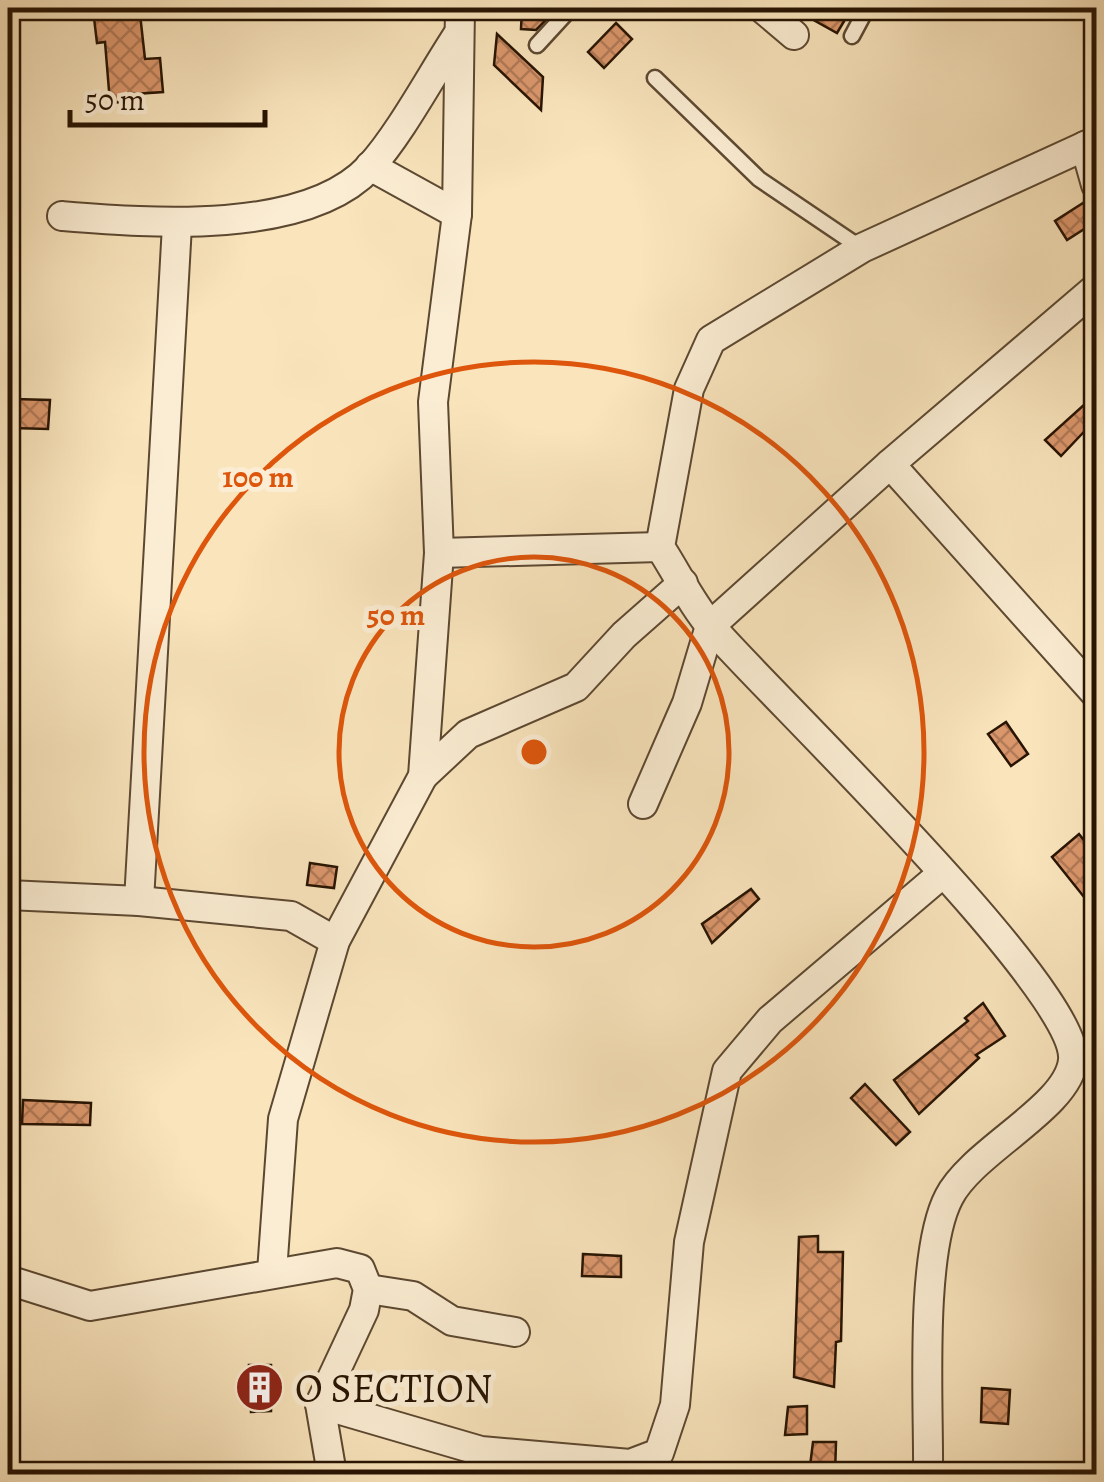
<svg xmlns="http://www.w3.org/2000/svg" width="1104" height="1482" viewBox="0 0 1104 1482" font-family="Alegreya,serif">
<defs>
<pattern id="building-cross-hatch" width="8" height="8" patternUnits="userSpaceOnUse" patternTransform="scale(2.5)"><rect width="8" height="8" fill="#db976c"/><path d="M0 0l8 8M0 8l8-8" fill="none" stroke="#b27a57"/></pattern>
</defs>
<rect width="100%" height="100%" fill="#f9e4bc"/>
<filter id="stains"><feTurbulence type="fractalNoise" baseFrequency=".002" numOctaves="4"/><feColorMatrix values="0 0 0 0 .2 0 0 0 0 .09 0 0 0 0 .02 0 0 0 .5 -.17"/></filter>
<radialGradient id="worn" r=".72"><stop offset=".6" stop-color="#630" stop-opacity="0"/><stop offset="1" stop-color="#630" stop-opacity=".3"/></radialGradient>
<g fill="url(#building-cross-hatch)" stroke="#271403" stroke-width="2.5">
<path d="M522 8H547L546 20 536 30 521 29Z"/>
<path d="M792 8H852L837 33Z"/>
<path d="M140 14 145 59 160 58 163 92 135 94V101L110 103 105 42 97 43 94 18Z"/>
<path d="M616 23 632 39 604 68 588 52Z"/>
<path d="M497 34 543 77 541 110 494 65Z"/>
<path d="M1083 203 1095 222 1067 240 1055 221Z"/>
<path d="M1096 394V419L1061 456 1045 440Z"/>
<path d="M14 399 50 400 48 429 12 428Z"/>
<path d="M1006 722 1028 754 1011 766 988 734Z"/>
<path d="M1079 834 1096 856V912L1052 857Z"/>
<path d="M310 863 337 867 334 888 307 885Z"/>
<path d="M751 889 759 899 712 943 702 924Z"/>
<path d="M983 1003 1005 1036 976 1055 979 1058 919 1114 894 1080 968 1021 965 1018Z"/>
<path d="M865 1084 910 1132 896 1145 851 1098Z"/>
<path d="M23 1100 91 1103 90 1125 22 1124Z"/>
<path d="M818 1236V1252H843L841 1341 836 1342 834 1387 794 1377 799 1237Z"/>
<path d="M583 1254 621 1256V1277L582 1276Z"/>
<path d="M249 1365H271V1411L251 1412Z"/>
<path d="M982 1388 1010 1390 1008 1424 981 1422Z"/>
<path d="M807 1406V1434L785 1435 788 1407Z"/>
<path d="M813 1442H836L835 1474H809Z"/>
</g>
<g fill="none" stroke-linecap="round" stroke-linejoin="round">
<defs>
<g id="lane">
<path d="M852 36 867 8"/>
<path d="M537 45 571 8"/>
<path d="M655 78 759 179 861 248"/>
</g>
<g id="street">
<path d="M762 8 794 35"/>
<path d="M1085 146 1096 185"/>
<path d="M370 166 457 214"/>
<path d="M62 216C149 223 306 236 370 167 401 133 433 72 459 33"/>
<path d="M890 464 1096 694"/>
<path d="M439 553 660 547"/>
<path d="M423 776 468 734 576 687 624 635 683 583"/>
<path d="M643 804 687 703 710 626 890 464 1096 288"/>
<path d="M8 895 139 901 291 916 335 941"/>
<path d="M139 901 177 225"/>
<path d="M272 1272 283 1119 335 941 423 776 439 553 433 402 457 214 460 8"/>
<path d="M8 1280 90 1306 337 1263 360 1269 368 1289 364 1310 320 1404 332 1474"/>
<path d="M368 1289 413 1296 452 1321 515 1332"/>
<path d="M320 1404 481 1451 630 1464 659 1453 675 1405 689 1242 727 1071 770 1020 943 873"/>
<path d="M928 1474C929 1406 919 1254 949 1197 972 1151 1069 1107 1073 1060 1079 990 771 696 713 629 692 605 677 573 660 547L689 389 711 340 862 248 1096 141"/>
</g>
</defs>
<use href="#lane" stroke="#5c4831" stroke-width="19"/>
<use href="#street" stroke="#5c4831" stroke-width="32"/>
<use href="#lane" stroke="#fbedd3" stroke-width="14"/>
<use href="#street" stroke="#fbedd3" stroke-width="28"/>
</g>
<g fill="none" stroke="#de560c" stroke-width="5">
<circle cx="534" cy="752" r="195"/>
<circle cx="534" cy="752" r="390"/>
</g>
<defs>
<symbol id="building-disc" viewBox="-11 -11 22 22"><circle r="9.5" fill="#8f2418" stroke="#fbedd3"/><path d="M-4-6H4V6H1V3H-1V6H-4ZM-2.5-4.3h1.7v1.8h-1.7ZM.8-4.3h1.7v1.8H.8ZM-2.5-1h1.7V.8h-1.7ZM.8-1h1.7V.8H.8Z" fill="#fff"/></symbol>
</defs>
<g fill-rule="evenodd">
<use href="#building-disc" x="232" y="1360" width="55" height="55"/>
</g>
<g text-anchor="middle" stroke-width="10" stroke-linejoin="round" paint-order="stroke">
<g font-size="40" fill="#271403" stroke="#fbedd3" text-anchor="start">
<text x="295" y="1402">O SECTION</text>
</g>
</g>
<circle cx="534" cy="752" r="15" fill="#de560c" stroke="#fbedd3" stroke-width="5"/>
<g font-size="30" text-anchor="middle" font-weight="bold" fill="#de560c" stroke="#fbedd3" stroke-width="10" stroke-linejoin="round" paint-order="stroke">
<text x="258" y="487">100 m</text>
<text x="396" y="625">50 m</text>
</g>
<rect width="1104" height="1482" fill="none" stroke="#f9e4bc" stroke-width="40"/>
<rect x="10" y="10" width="1084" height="1462" fill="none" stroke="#271403" stroke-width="5"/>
<rect x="20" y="20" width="1064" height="1442" fill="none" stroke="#271403" stroke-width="2.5"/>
<path d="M70 110v15h195v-15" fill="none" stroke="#271403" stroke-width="5"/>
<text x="85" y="110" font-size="30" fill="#271403" stroke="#fbedd3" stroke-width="8" paint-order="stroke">50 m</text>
<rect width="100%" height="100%" filter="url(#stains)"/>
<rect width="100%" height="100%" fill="url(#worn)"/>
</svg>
